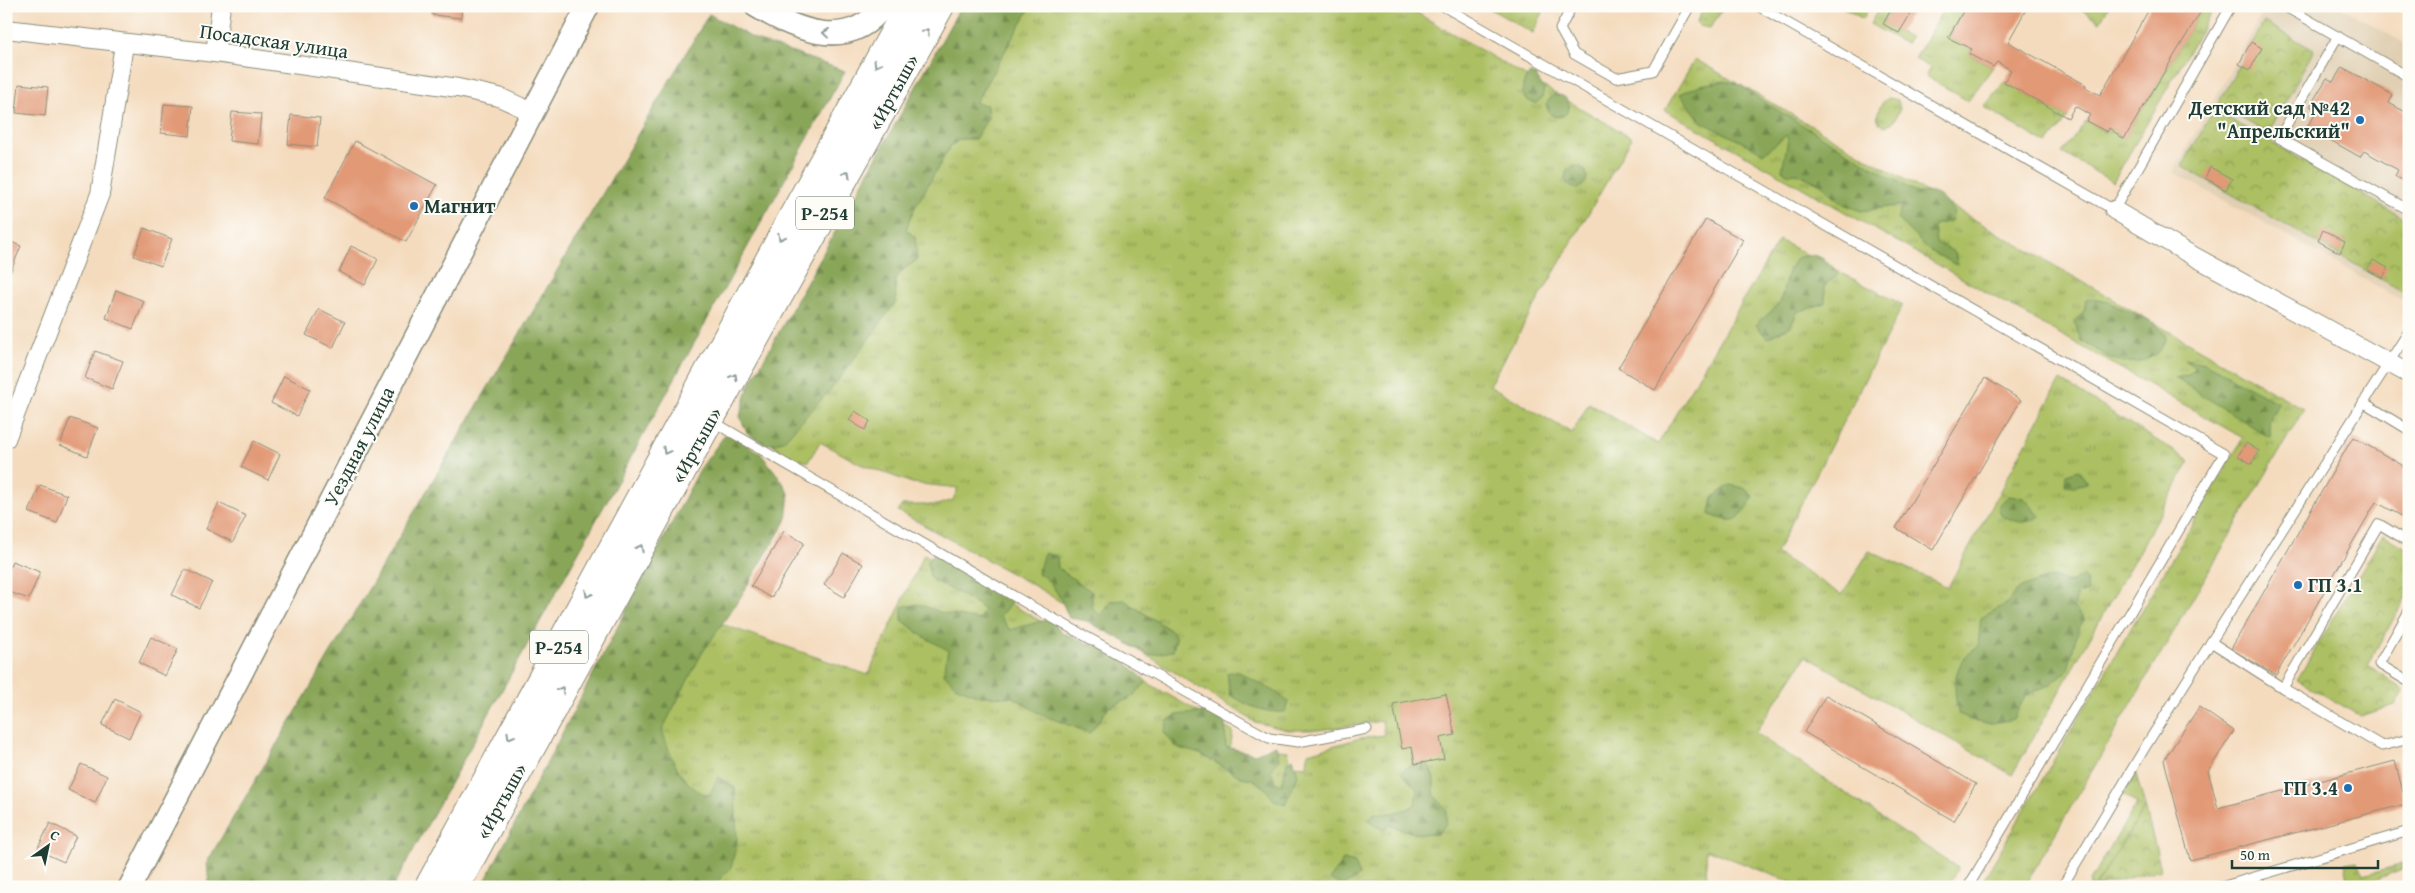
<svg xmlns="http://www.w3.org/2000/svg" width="2415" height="893" viewBox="0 0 2415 893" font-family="'Gentium Book Plus',serif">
<defs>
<pattern id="grass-tufts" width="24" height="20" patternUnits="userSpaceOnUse" patternTransform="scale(1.25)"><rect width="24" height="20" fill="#acbf62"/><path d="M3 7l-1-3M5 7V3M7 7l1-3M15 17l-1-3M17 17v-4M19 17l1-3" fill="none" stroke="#8b9c52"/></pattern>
<pattern id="forest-firs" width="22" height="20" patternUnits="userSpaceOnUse" patternTransform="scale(1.25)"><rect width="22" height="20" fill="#89a658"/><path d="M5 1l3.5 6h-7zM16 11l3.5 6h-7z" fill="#6f884a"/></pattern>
<pattern id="park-crowns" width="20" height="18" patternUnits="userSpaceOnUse" patternTransform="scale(1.25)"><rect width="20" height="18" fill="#acbf62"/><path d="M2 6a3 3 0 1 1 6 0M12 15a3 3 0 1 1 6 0" fill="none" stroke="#8b9c52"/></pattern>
</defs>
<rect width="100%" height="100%" fill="#fdfcf7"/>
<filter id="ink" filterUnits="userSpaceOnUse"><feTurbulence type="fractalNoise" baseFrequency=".02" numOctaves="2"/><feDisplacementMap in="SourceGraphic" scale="10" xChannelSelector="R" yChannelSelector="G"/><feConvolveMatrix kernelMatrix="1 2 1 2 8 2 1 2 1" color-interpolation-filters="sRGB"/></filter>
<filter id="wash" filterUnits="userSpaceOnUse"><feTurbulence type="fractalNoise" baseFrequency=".0096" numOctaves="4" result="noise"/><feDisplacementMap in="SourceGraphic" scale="20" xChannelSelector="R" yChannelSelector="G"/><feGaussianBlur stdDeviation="1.12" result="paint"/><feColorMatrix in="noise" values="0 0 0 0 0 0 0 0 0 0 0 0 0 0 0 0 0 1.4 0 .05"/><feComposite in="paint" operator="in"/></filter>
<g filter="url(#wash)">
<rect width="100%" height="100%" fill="#f4dbbe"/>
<path fill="#e0cfb2" d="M2267 6H2339L2409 46V304L2173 172Z"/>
<g fill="url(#grass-tufts)" stroke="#667e4b">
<path d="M968 6H1405L1632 138 1489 385 1572 433 1589 403 1658 444 1779 240 1903 305 1776 553 1842 595 1869 551 1948 587 2060 380 2190 461 2012 775 1806 656 1755 733 1958 868 1947 887H1803L1706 849 1707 887H487L704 618 868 675 924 554 1233 732 1230 749 1256 761 1268 749 1288 751 1291 765 1307 766 1308 753 1360 738 1384 735 1382 721 1319 730H1287L1255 722 1038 588 898 511 902 505H937L953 500 958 488 912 483 860 464 820 442 808 462 785 454 760 434Z"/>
<path d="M1485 6H1546L1533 33Z"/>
<path d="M1704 6 1721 7V12L1710 28 1699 26 1697 21Z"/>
<path d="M1841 6H1870L1863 19Z"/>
<path d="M1880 6H1893L1883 24 1910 37 1906 44 1870 24Z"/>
<path d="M1945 6H1966L1948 38 1972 49 1969 54 1993 67 1968 101 1926 76 1931 68 1915 59Z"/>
<path d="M2204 6H2215L2113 182 2062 153 2086 121 2106 132 2109 128 2124 139Z"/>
<path d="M1695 59 2304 409 2024 887H1979L2243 438 1665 110Z"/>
<path d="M2004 82 2068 118 2047 144 1984 107Z"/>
<path d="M1889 98 1898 100 1900 109 1893 122 1885 126 1879 123C1875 114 1880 102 1889 98Z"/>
<path d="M2136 774 2145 807 2095 887H2090V881L2137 803 2123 794Z"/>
<path d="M2358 861 2364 875 2409 862V866L2358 887H2318L2348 878 2345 863Z"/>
</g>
<g fill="url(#forest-firs)" stroke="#547246">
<path d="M961 6H1031L975 103 987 105 988 118 975 139H961L951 145 913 211 906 230 915 237 917 260 904 269 895 279 896 302 833 387 783 441 766 445 747 433 740 416 749 386Z"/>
<path d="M709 14 756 40 845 71 393 887H209L207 862Z"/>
<path d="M1529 74 1536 76 1544 89 1542 98 1536 103C1519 102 1520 84 1529 74Z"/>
<path d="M1726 81 1741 85 1757 98 1917 193C1938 191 1941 195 1954 212L1951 221 1934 225 1936 243 1955 252 1957 265 1930 251 1897 219 1902 205 1861 211 1843 204 1821 184 1797 173 1789 174 1782 170 1788 140 1787 135 1764 153 1702 122 1680 94 1700 85Z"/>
<circle cx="1558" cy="106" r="11"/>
<circle cx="1576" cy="177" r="11"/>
<path d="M1809 255C1822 255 1831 264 1839 274L1825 285V303L1797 312 1791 326 1767 338 1756 325 1780 303 1788 272 1796 258Z"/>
<path d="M2086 298 2109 302 2152 322 2166 336C2163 348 2159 355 2147 359 2121 370 2104 353 2081 341L2075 322 2084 311Z"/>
<path d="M2184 359 2205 363 2278 403 2269 422 2271 438 2175 378 2188 375 2195 367Z"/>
<path d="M727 432 760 453 780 478 789 493 786 521 740 598 702 653 662 730C671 757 679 785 709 796L718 777 735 788 737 842 731 868 712 887H482L700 469Z"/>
<path d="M2079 470 2087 483 2075 486 2065 485 2066 474Z"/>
<path d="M1730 485 1744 488 1754 497C1736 521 1740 525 1710 515L1713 497Z"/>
<path d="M2008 496 2024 498 2040 516C2026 526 2015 522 2001 515L1998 507Z"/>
<path d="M934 553 1012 597 1011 603 1000 616 1010 630 1049 619 1063 633 1119 656 1147 682 1131 698 1109 707 1090 733 1042 715 1013 697 980 696 957 687 944 674 948 650 924 637 902 620V607L918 604 943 613 979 620 984 610C968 596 948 590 930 578L927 561Z"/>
<path d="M1044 553 1057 556 1058 568 1092 592V607L1101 616 1110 601 1124 600 1173 632 1176 638 1173 651 1150 655 1087 621 1069 618C1062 601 1054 582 1038 573Z"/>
<path d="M2082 576 2086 580 2088 591 2078 594 2073 608 2085 619 2078 629 2068 670 2049 685 2026 695 2013 719C1988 725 1980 726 1958 713 1953 685 1952 663 1978 647L1981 618 2006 604 2017 590 2036 582 2052 577 2069 582Z"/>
<path d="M1237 671 1276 692 1288 702 1285 712C1263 713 1249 706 1230 695L1227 673Z"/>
<path d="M1207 712 1225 722 1226 747 1255 754 1276 745 1279 759 1271 770 1275 782 1282 785 1287 762 1293 758 1298 775 1285 804 1274 800 1264 787 1252 779 1241 777 1200 754 1176 747 1164 732 1168 720 1177 715Z"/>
<path d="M1416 762 1428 764 1434 778V795L1447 810 1446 824 1438 834C1417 836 1409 832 1390 825L1383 829 1375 826 1369 820 1374 813C1390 814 1401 813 1415 805L1417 789 1401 773 1406 768Z"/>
<path d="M1343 860 1355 863 1359 875C1352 884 1339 888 1330 879Z"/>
</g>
<g fill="url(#park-crowns)" stroke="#667e4b">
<path d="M2076 6H2109L2100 22Z"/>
<path d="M2264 22 2314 50 2268 133 2217 105Z"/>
<path d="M2214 110 2409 221V295L2182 166Z"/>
<path d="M2383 534 2409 550V591L2368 665 2404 690 2395 705 2361 716 2297 680Z"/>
<path d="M2145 807 2161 869 2095 887Z"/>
</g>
<g id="blocks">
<g fill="#e29976">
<path d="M433 6H462L461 18 432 15Z"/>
<path d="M1893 6H1898L1911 13 1899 33 1883 24Z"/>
<path d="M1966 6H2028L2008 42 2086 85 2085 87 2100 95 2151 6H2204L2124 139 2109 128 2107 132 2086 121 2090 115 2075 106 2068 118 2004 82 2011 70 1997 62 1993 67 1969 54 1972 49 1948 38Z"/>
<path d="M2251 42 2262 48 2250 70 2239 64Z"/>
<path d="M2342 67 2393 95 2389 103 2409 114V184L2395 176 2398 170 2364 151 2360 157 2307 127 2317 110 2310 106 2327 78 2333 82Z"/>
<path d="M19 84 48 87 45 116 16 113Z"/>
<path d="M164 104 193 106 190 136 161 133Z"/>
<path d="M232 112 261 114 258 144 229 141Z"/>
<path d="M291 115 320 118 317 147 288 144Z"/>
<path d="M355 141 437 185 406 242 325 198Z"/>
<path d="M2210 167 2232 179 2226 190 2205 178Z"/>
<path d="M1706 219 1743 240 1655 390 1618 368Z"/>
<path d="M144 228 172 239 161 266 134 256Z"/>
<path d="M2323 230 2345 242 2340 253 2318 241Z"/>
<path d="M6 240 21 246 10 273 6 272Z"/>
<path d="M351 246 378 259 365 285 339 272Z"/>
<path d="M2373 260 2388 268 2383 278 2367 270Z"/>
<path d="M116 290 144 301 133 329 106 318Z"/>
<path d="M319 309 345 322 333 348 306 335Z"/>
<path d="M95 351 123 361 112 389 85 378Z"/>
<path d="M284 376 310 389 297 416 271 403Z"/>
<path d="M1985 378 2021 400 1933 550 1896 528Z"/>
<path d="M855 411 870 421 865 430 849 420Z"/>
<path d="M70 418 98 428 87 456 60 445Z"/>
<path d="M2353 437 2409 469V520L2376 502 2276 675 2231 649Z"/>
<path d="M254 441 280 454 268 480 241 467Z"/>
<path d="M2246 443 2259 451 2252 464 2238 456Z"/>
<path d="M40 485 67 495 57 523 29 512Z"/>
<path d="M219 503 246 516 233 542 206 529Z"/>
<path d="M784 531 804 543 771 598 751 586Z"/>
<path d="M843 553 863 564 844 597 824 585Z"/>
<path d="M12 561 40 572 29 599 6 591V577Z"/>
<path d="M185 569 212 582 199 608 172 595Z"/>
<path d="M151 637 178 649 165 676 139 663Z"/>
<path d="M1446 694 1455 735 1440 738 1444 759 1415 764 1412 747 1402 749 1393 704Z"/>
<path d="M1826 695 1976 784 1954 821 1804 732Z"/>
<path d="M115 699 141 712 129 738 102 725Z"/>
<path d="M2199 707 2234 731 2208 771 2218 808 2395 761 2406 804 2190 860 2164 760Z"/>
<path d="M81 764 107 776 95 803 68 790Z"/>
<path d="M50 823 76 836 64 862 37 850Z"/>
</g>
</g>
</g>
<g filter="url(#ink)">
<use href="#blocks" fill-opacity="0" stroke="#8a8c79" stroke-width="1"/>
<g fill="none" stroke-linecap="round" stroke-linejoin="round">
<defs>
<g id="service">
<path d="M1443 6 2224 454 1968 887"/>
<path d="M1572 6 1560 29 1574 54 1616 78 1653 71 1690 6"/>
<path d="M1758 6 2114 210 2231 6"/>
<path d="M2284 6 2409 77"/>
<path d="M2338 36 2279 138 2409 210"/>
<path d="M2409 331 2211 642 2283 688 2379 524 2409 542"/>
<path d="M2363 402 2409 430"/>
<path d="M712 421 1031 606 1269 738 1298 742 1367 729"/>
<path d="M2409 611 2379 664 2409 682"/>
<path d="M2283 688 2382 746 2409 739"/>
<path d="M2062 887 2147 744 2211 642"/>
<path d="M2221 887 2409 831"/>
</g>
<g id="minor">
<path d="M6 29 215 53 458 88 499 97 532 112"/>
<path d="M215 53 221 6"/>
<path d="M2114 210 2177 247 2409 374"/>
<path d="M6 439 100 194 124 45"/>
</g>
<g id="tertiary">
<path d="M756 6C795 30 849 53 883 6"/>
<path d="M130 887 588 6"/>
</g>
<g id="trunk">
<path d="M429 887 790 222 909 6"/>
<path d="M455 887 710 419 940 6"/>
</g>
</defs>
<use href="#service" stroke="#8a8c79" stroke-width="11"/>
<use href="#minor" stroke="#8a8c79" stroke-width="20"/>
<use href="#tertiary" stroke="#8a8c79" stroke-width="25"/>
<use href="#trunk" stroke="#8a8c79" stroke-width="30"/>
<use href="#service" stroke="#fff" stroke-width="9"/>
<use href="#minor" stroke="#fff" stroke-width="18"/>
<use href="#tertiary" stroke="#fff" stroke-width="22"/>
<use href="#trunk" stroke="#fff" stroke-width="28"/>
</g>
<defs><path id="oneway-chevron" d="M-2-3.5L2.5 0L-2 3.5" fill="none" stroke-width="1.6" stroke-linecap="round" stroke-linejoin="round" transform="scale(1.25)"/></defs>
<g stroke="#8f9e9a">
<use href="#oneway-chevron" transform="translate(926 32) rotate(-61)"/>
<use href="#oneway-chevron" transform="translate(826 33) rotate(-174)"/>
<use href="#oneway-chevron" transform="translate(877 64) rotate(119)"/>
<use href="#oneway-chevron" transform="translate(847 174) rotate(-61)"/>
<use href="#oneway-chevron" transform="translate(781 237) rotate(118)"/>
<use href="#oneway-chevron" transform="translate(734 377) rotate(-61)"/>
<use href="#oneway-chevron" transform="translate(666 451) rotate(119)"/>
<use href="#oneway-chevron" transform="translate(640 548) rotate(-61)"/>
<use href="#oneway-chevron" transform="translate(588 594) rotate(119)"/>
<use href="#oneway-chevron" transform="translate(561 690) rotate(-61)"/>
<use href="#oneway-chevron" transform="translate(510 736) rotate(119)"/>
</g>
</g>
<g fill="#1f6fb2" stroke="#fdfcf7" stroke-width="2">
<circle cx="2360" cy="120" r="5"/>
<circle cx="414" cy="206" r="5"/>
<circle cx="2298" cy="585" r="5"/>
<circle cx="2348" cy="788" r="5"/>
</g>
<g text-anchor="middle" stroke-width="4" stroke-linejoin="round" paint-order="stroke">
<g fill="#fdfcf7" stroke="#62766e" stroke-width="1">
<rect x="796" y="196.5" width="58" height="33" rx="4"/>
<rect x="530" y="630.5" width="58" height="33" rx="4"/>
</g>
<g font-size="19" font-weight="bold" fill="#1f3d34">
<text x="825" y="220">Р-254</text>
<text x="559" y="654">Р-254</text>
</g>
<g font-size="20" fill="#1f3d34" stroke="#fdfcf7">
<text transform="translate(274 41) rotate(8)" y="7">Посадская улица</text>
<text transform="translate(893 92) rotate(-61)" y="7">«Иртыш»</text>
<text transform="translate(696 445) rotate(-61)" y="7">«Иртыш»</text>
<text transform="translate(359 446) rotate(-63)" y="7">Уездная улица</text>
<text transform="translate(501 801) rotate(-61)" y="7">«Иртыш»</text>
</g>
<g font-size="20" font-weight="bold" fill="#1f3d34" stroke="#fdfcf7" text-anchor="end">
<text x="2350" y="115">Детский сад №42<tspan x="2350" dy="23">"Апрельский"</tspan></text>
<text x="424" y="213" text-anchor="start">Магнит</text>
<text x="2308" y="592" text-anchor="start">ГП 3.1</text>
<text x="2338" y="795">ГП 3.4</text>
</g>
</g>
<rect width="2415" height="893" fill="none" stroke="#fdfcf7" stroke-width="25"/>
<g transform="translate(48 846) rotate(33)" stroke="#fdfcf7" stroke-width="4" paint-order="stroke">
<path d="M0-4L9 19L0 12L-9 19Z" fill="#1f3d34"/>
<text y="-8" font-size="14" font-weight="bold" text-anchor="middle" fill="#1f3d34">С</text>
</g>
<path d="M2232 860v8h146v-8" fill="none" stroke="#1f3d34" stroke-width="2.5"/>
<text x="2240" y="860" font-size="15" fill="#1f3d34" stroke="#fdfcf7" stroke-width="4" paint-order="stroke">50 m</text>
</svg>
